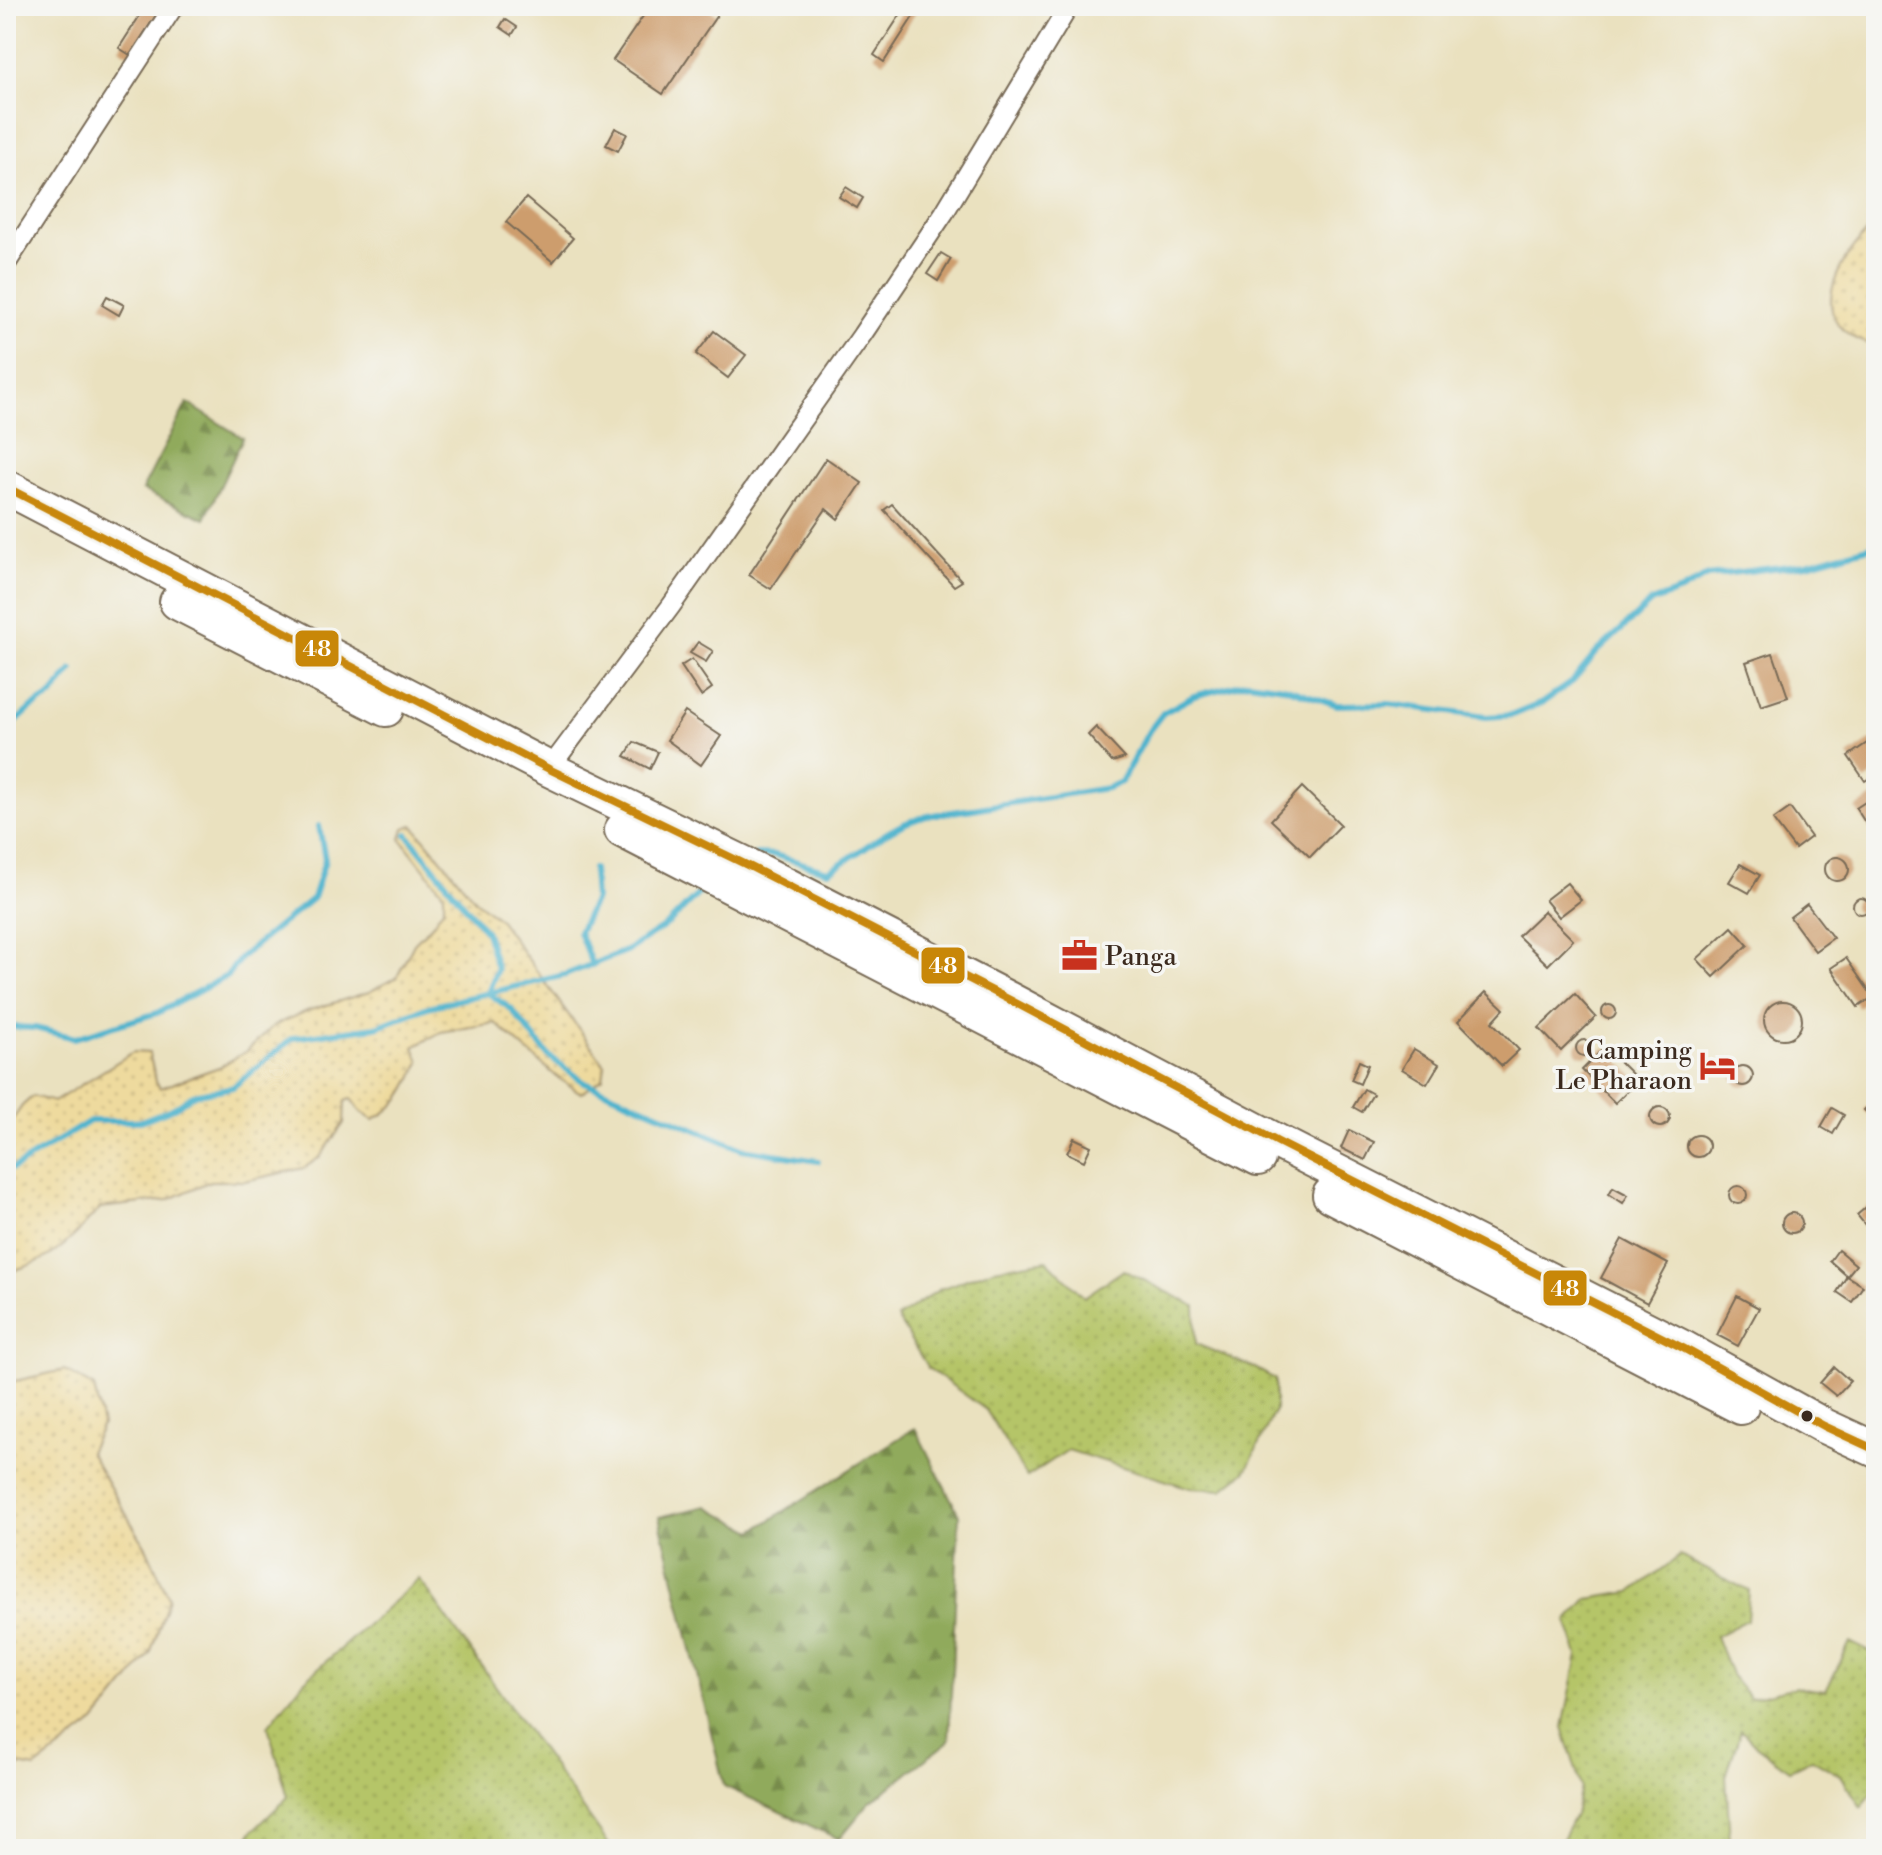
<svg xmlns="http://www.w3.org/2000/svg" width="1882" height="1855" viewBox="0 0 1882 1855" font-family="'Libre Bodoni',serif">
<defs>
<pattern id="green-dots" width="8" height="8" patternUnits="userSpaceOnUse" patternTransform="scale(2)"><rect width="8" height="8" fill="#b5c568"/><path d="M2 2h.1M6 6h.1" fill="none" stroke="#9da95a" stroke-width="1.8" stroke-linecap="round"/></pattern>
<pattern id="forest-firs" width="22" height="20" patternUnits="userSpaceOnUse" patternTransform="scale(2)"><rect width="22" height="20" fill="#90aa5c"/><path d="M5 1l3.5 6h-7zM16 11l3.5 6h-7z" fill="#778b4b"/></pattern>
<pattern id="sand-dots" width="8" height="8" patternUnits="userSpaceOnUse" patternTransform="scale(2)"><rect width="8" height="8" fill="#eeda9e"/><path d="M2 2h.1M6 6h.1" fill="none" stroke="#cdbb88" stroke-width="1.8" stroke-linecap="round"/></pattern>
</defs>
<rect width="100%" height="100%" fill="#f6f6f2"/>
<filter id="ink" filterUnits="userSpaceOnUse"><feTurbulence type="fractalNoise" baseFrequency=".0125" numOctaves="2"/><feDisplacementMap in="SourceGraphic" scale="16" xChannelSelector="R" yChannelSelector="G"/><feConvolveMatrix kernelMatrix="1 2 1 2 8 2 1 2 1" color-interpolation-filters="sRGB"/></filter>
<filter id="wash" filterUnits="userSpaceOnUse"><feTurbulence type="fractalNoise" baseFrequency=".006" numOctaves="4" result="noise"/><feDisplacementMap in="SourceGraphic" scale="32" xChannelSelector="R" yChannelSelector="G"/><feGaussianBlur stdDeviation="1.8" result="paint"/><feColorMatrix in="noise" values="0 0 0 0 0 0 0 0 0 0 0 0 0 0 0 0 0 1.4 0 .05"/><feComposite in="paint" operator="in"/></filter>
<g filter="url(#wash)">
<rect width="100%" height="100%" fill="#eae1bf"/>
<g fill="url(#green-dots)" stroke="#787843" stroke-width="2">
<path d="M1047 1260 1084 1297 1124 1270 1195 1306 1196 1344 1255 1368 1275 1379V1410L1246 1471 1222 1490 1190 1488 1068 1450 1027 1477 986 1410 928 1368 897 1318 940 1289 994 1269Z"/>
<path d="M1680 1556 1749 1591 1747 1620 1716 1636 1731 1675 1750 1698 1796 1687 1826 1691 1850 1642 1876 1655V1724L1870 1731 1876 1789 1861 1807 1842 1777 1812 1759 1790 1770 1757 1747 1741 1730 1726 1776 1730 1841 1724 1849H1557L1575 1815 1581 1787 1563 1727 1578 1655 1567 1621 1587 1599 1631 1592Z"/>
<path d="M419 1579 612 1849H243L251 1833 288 1797 268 1726 304 1681Z"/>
</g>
<g fill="url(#forest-firs)" stroke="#666a3d" stroke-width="2">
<path d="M187 403 243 438 205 519 142 490Z"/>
<path d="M915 1428 959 1515 949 1741 868 1804 839 1839 724 1786 659 1517 707 1506 753 1531Z"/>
</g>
<g fill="url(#sand-dots)" stroke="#94825e" stroke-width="2">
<path d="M1876 223V346C1799 326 1836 260 1876 223Z"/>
<path d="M413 825 475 900 499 919 605 1065 603 1078 581 1093 557 1077 495 1023 441 1032 414 1047 420 1062C406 1090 402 1104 373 1120L361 1112 351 1099 345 1101 344 1123 320 1157 304 1168 245 1181H210L168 1200 100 1208C65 1246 57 1258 6 1273V1130L22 1106 33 1096 54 1102 133 1052 149 1053 156 1081 160 1088 219 1067 247 1051 273 1026 307 1011 369 992 397 977 414 943 432 925 444 907V894L401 839 404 828Z"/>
<path d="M64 1370 94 1387 102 1425 89 1452 147 1549 169 1598 150 1654 95 1722 35 1768 6 1763V1383Z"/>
</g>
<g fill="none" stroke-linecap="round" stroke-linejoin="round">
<g stroke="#4eb3cd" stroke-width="6">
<path d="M6 731 30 709 52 695 72 670"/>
<path d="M407 834 486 932 497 969 488 993 511 1009 549 1056 584 1082 742 1149 818 1161"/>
<path d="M757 854 775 855 828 871C855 857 878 835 906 823 932 812 958 812 985 807 1025 801 1066 794 1107 788L1121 782 1149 731 1163 713 1194 696 1248 682 1284 687 1337 705 1389 704 1486 717 1513 715 1542 703 1573 681 1597 652 1651 602 1681 591 1707 576 1807 564 1876 545"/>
<path d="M592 965 579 932 595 899 593 869"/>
<path d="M6 1030 11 1027 35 1028 75 1038 157 1013 227 976 242 956 313 898 325 860 319 826"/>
<path d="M6 1170 14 1168 90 1121H141L174 1108 193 1095 233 1087 293 1038 376 1027 428 1007 565 975 628 950 668 924 706 886"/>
</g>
</g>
<g id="blocks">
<g fill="#cd9d6d">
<path d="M146 6H162L130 55 119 48Z"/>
<path d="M650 6H705L717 15 663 94 613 60Z"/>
<path d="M906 6H920L884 62 874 55Z"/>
<path d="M505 19 517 27 512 35 500 27Z"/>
<path d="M615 128 627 134 618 151 606 145Z"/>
<path d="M846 187 863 198 857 208 839 197Z"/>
<path d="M526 198 573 238 553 262 506 222Z"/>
<path d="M941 253 951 259 938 281 927 274Z"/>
<path d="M107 296 124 305 119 315 102 305Z"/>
<path d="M714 331 746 355 728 378 696 354Z"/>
<path d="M826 458 862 483 838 519 826 509 771 589 749 575Z"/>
<path d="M892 504 962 581 954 586 884 510Z"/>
<path d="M698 642 713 651 706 662 690 653Z"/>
<path d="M1773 653 1788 697 1761 706 1746 662Z"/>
<path d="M692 659 712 688 701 696 681 666Z"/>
<path d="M685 712 721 736 701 765 667 740Z"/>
<path d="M1096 727 1125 758 1112 762 1088 735Z"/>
<path d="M1876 737V774L1865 781 1848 756Z"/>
<path d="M634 742 658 752 650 769 625 756Z"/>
<path d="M1302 787 1341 825 1310 857 1271 820Z"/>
<path d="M1876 795V822L1868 827 1856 808Z"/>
<path d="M1790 808 1811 837 1795 849 1773 820Z"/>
<circle cx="1837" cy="869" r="12"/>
<path d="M1740 864 1760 875 1749 893 1729 882Z"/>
<path d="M1567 883 1581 900 1559 917 1545 900Z"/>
<circle cx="1861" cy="906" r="8"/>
<path d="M1807 904 1833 938 1815 951 1790 917Z"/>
<path d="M1544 911 1573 940 1548 965 1518 936Z"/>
<path d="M1732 927 1748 945 1714 977 1697 959Z"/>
<path d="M1846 958 1873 997 1858 1007 1831 968Z"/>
<path d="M1486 992 1504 1009 1492 1022 1519 1050 1502 1066 1458 1021Z"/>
<path d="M1575 994 1596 1017 1561 1051 1539 1028Z"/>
<circle cx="1783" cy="1020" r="19"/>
<circle cx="1609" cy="1012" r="7"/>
<circle cx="1584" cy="1048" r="8"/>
<path d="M1605 1047 1638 1080 1615 1103 1582 1070Z"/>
<path d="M1414 1049 1439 1064 1427 1084 1402 1069Z"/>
<path d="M1359 1061 1368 1065 1360 1084 1351 1080Z"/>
<circle cx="1743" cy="1076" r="10"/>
<path d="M1364 1089 1373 1094 1362 1112 1353 1107Z"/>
<path d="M1876 1098V1121L1864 1110Z"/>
<circle cx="1660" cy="1117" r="10"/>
<path d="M1832 1108 1844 1115 1833 1134 1821 1127Z"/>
<path d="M1349 1130 1374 1142 1365 1160 1341 1148Z"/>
<circle cx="1698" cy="1146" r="11"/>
<path d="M1074 1138 1091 1146 1084 1161 1067 1153Z"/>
<circle cx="1738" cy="1195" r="9"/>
<path d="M1613 1187 1628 1195 1623 1203 1609 1194Z"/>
<path d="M1876 1199V1226L1870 1231 1857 1215Z"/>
<circle cx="1792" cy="1223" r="10"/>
<path d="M1622 1239 1668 1264 1647 1303 1601 1278Z"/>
<path d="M1838 1250 1856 1265 1847 1276 1830 1261Z"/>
<path d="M1847 1276 1863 1286 1852 1302 1837 1292Z"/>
<path d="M1737 1296 1759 1308 1738 1346 1717 1335Z"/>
<path d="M1834 1367 1850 1381 1836 1396 1820 1383Z"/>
</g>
</g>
</g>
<g filter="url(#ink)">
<use href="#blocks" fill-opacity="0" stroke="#786a56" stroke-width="2"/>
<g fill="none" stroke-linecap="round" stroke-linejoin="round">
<defs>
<g id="street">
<path d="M6 264 174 6"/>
<path d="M549 769 671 606 862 335 944 213 1069 6"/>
</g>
<g id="highway">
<path d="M6 487 549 769 749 866 1010 1000 1278 1142 1683 1348 1824 1426 1876 1450"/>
<path d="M177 602 386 709"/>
<path d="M622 830 1258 1158"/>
<path d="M1330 1195 1741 1407"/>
</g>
</defs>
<use href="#street" stroke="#786a56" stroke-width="22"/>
<use href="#highway" stroke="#786a56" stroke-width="38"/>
<use href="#street" stroke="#fff" stroke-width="18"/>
<use href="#highway" stroke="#fff" stroke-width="34"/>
<defs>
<path id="bus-1" d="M6 487 549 769 749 866 1010 1000 1278 1142 1683 1348 1824 1426 1876 1450"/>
</defs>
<use href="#bus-1" stroke="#f6f6f2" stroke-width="14"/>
<use href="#bus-1" stroke="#c88708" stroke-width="8"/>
</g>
</g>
<defs>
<symbol id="office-bare" viewBox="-9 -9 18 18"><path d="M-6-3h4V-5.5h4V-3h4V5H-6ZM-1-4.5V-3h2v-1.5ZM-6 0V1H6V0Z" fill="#c8321e" stroke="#f6f6f2" stroke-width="2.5" paint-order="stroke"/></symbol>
<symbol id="hotel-bare" viewBox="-9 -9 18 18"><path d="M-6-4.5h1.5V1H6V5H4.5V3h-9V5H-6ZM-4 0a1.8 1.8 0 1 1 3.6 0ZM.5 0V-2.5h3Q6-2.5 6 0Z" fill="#c8321e" stroke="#f6f6f2" stroke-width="2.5" paint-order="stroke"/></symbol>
</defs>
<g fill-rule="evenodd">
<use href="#office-bare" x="1054" y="930" width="51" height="51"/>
<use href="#hotel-bare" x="1692" y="1040" width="51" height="51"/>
</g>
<circle fill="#3b2a1e" stroke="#f6f6f2" stroke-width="3" cx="1807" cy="1416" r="7"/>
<g text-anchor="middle" stroke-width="7" stroke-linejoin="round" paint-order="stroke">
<g font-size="26" fill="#3b2a1e" stroke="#f6f6f2" text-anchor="start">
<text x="1105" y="965">Panga</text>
<text x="1692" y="1059" text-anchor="end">Camping<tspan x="1692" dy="30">Le Pharaon</tspan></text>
</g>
</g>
<g stroke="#f6f6f2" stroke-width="3">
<rect x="294" y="629" width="46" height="39" rx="8" fill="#c88708"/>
<rect x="920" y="946" width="46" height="39" rx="8" fill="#c88708"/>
<rect x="1542" y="1269" width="46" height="38" rx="8" fill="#c88708"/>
</g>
<g font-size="22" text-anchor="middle" font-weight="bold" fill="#fff">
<text x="317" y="656">48</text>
<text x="943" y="973">48</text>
<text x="1565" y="1296">48</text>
</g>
<rect width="1882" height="1855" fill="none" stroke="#f6f6f2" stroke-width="32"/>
</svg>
